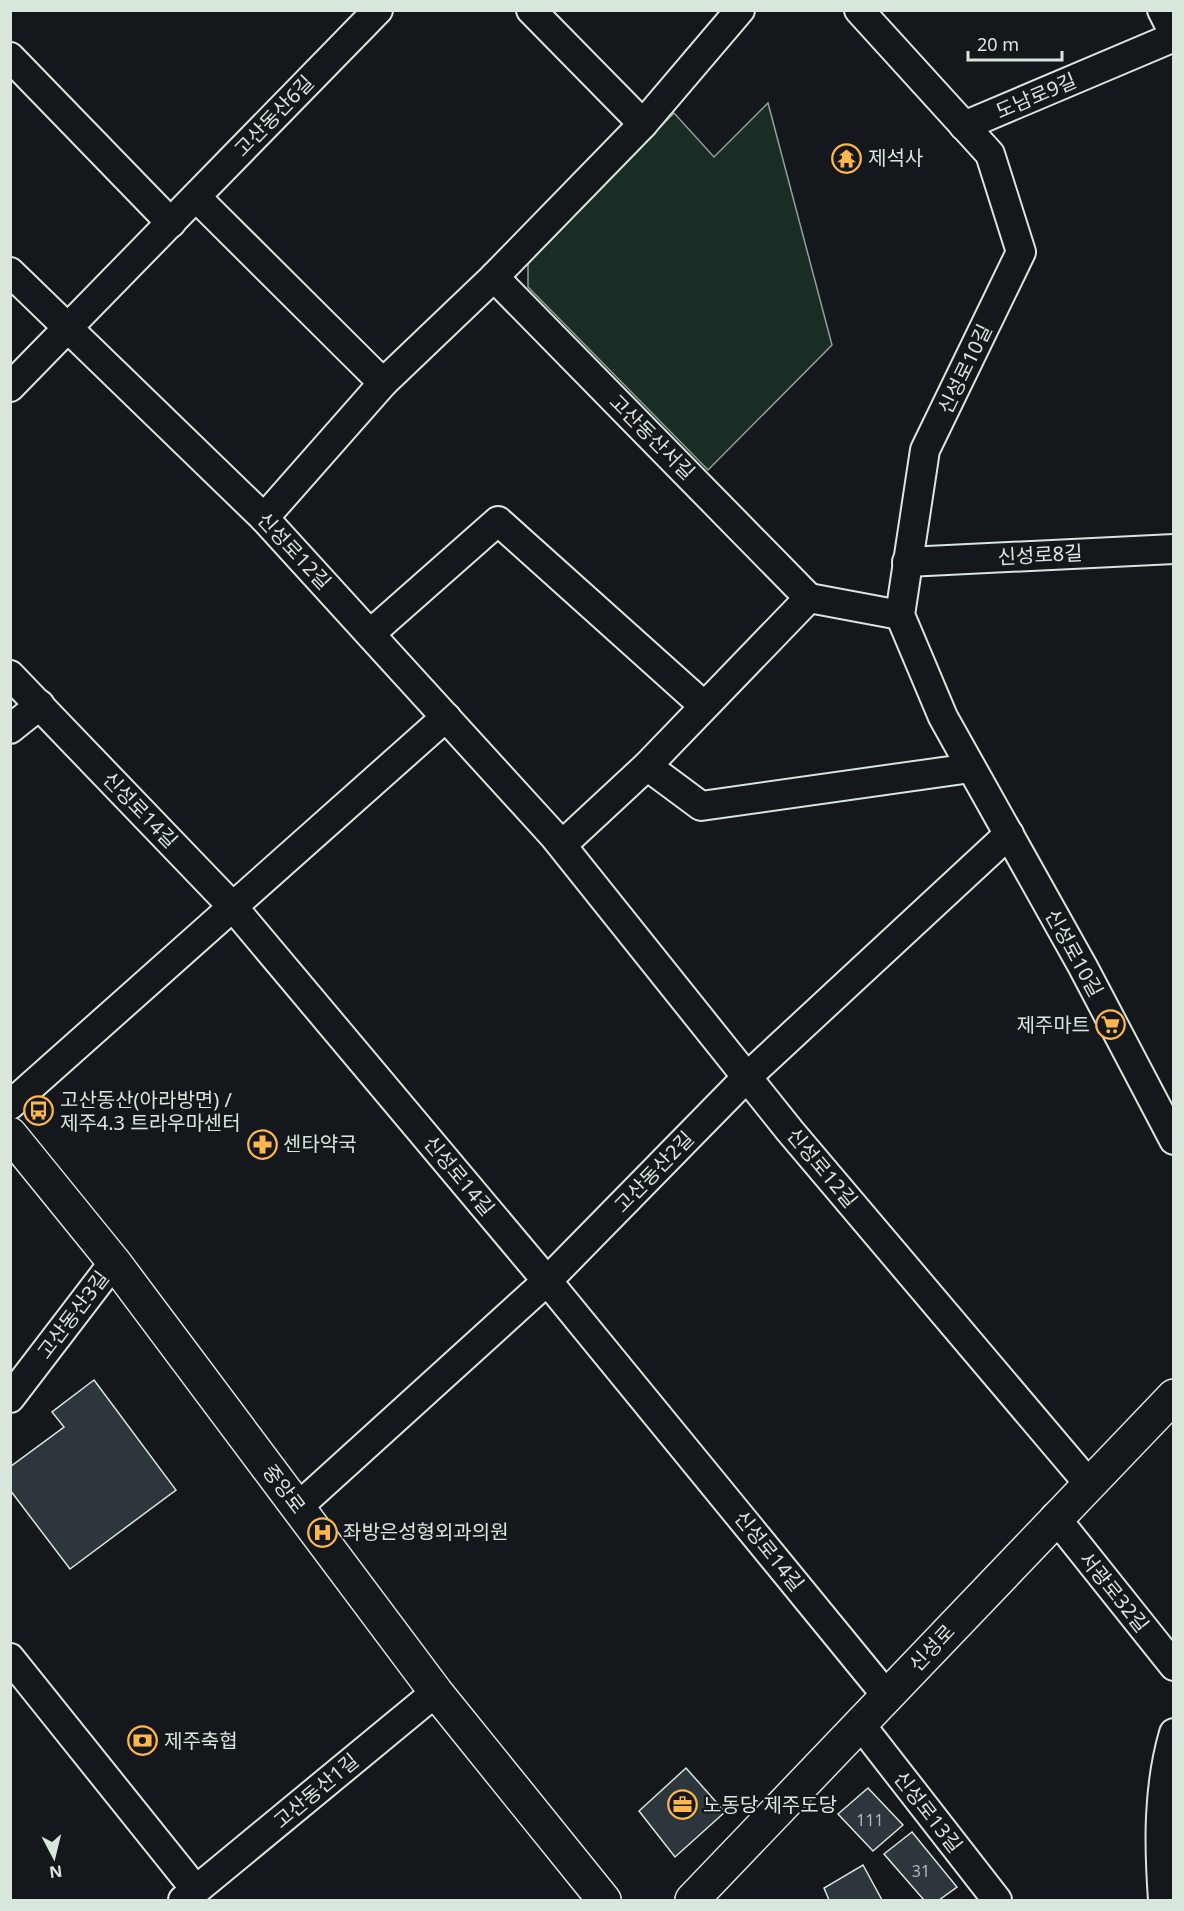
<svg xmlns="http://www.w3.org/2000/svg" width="1184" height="1911" viewBox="0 0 1184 1911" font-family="'Noto Sans','Noto Sans KR',sans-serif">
<rect width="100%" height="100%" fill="#14181c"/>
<path fill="#1a2d24" stroke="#939e99" stroke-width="1.5" d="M768 103 832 345 708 470 528 287V260L674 113 714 157Z"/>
<g fill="#2c363c" stroke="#d8e6dc" stroke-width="1.5">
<path d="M94 1380 176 1490 70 1569 10 1490V1467L64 1427 52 1412Z"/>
<path d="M686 1768 725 1812 675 1857 639 1811Z"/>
<path d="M868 1788 903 1825 873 1851 838 1814Z"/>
<path d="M912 1832 957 1887 939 1900H924L884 1854Z"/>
<path d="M863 1865 882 1900H829L824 1888Z"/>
</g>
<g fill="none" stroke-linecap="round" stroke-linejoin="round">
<defs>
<g id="minor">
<path d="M531 10 643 124"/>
<path d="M859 10 990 154 1021 252 925 450 900 615 943 717 1083 967 1174 1140"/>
<path d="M1162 10 1174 34"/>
<path d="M10 57 171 223"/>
<path d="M964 126 1174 37"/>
<path d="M196 197 383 383"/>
<path d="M10 272 264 518 554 836 790 1131 1089 1484"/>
<path d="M494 277 809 598"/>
<path d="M10 387 378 10"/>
<path d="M264 518 383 383 494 277 643 124 740 10"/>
<path d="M907 562 1174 549"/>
<path d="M809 598 900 615"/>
<path d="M370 634 498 521 703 705"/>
<path d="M10 675 233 907 558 1294 887 1696"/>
<path d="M10 729 40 705"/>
<path d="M647 766 701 806 971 768"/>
<path d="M562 845 647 766 809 598"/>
<path d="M10 1105 446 717"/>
<path d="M10 1398 114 1262"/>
<path d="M298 1507 547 1281 747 1077 1009 834"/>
<path d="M1055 1517 1174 1666"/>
<path d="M10 1658 196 1890 183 1900"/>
<path d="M860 1724 997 1900"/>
<path d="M196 1890 436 1692"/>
<path d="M1163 1900C1159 1844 1158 1788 1174 1733"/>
</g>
<path id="tertiary" d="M692 1900 1174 1396"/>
<path id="secondary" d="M10 1134 114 1262 436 1692 604 1900"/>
</defs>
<use href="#minor" stroke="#d8e6dc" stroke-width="32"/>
<use href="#tertiary" stroke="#d8e6dc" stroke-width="36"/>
<use href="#secondary" stroke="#d8e6dc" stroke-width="36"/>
<use href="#minor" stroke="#14181c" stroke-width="28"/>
<use href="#tertiary" stroke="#14181c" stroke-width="33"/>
<use href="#secondary" stroke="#14181c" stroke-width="33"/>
</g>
<defs>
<symbol id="temple-ring" viewBox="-11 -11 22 22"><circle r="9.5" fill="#14181c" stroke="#ffb74d" stroke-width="1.5"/><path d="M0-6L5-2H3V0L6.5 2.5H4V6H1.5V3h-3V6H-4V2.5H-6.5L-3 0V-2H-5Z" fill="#ffb74d"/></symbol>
<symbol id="supermarket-ring" viewBox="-11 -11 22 22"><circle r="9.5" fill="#14181c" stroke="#ffb74d" stroke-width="1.5"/><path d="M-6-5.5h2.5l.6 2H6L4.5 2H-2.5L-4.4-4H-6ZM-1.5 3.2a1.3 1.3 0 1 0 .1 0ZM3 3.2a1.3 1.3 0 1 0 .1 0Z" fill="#ffb74d"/></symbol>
<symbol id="bus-ring" viewBox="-11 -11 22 22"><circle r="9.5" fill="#14181c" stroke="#ffb74d" stroke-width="1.5"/><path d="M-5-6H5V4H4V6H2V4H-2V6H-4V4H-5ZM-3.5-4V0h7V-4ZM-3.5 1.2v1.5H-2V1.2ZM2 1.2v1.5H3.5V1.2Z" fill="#ffb74d"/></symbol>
<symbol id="pharmacy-ring" viewBox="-11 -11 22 22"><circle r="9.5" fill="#14181c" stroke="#ffb74d" stroke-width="1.5"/><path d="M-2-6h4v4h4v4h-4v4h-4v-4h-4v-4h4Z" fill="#ffb74d"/></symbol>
<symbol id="hospital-ring" viewBox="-11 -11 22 22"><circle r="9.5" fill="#14181c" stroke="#ffb74d" stroke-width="1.5"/><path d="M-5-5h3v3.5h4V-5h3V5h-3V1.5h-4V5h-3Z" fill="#ffb74d"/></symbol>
<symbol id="bank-ring" viewBox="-11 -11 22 22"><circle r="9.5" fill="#14181c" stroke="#ffb74d" stroke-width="1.5"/><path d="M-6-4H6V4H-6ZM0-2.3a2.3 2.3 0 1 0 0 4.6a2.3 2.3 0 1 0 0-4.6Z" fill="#ffb74d"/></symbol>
<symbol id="office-ring" viewBox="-11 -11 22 22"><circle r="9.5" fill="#14181c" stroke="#ffb74d" stroke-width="1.5"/><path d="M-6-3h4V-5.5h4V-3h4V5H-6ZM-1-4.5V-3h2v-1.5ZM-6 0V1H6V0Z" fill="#ffb74d"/></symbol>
</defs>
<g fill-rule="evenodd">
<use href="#temple-ring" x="830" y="142" width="33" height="33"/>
<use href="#supermarket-ring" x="1094" y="1008" width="33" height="33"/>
<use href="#bus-ring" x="22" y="1094" width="33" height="33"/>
<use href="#pharmacy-ring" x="246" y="1128" width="33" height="33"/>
<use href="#hospital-ring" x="306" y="1516" width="33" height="33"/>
<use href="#bank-ring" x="126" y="1724" width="33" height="33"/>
<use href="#office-ring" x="666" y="1788" width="33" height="33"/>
</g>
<g text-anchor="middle" stroke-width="4.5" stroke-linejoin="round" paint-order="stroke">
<g font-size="16" fill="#adbab4">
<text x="870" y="1826">111</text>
<text x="921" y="1877">31</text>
</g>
<g font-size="20" fill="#d8e6dc" stroke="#14181c">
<text transform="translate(1036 96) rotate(-23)" y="7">도남로9길</text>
<text transform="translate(274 116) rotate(-46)" y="7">고산동산6길</text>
<text transform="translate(965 369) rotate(-64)" y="7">신성로10길</text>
<text transform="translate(652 437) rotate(45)" y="7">고산동산서길</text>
<text transform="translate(294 551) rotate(47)" y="7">신성로12길</text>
<text transform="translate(1040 555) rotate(-3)" y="7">신성로8길</text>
<text transform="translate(140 810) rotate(46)" y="7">신성로14길</text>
<text transform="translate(1074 953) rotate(61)" y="7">신성로10길</text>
<text transform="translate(822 1168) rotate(50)" y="7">신성로12길</text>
<text transform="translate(654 1172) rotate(-46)" y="7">고산동산2길</text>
<text transform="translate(459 1176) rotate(50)" y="7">신성로14길</text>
<text transform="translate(73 1315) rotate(-53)" y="7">고산동산3길</text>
<text transform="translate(284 1489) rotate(53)" y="7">중앙로</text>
<text transform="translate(769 1551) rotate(51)" y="7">신성로14길</text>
<text transform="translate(1114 1592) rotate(51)" y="7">서광로32길</text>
<text transform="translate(932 1648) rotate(-47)" y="7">신성로</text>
<text transform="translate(316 1791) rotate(-40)" y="7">고산동산1길</text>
<text transform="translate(928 1812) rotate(52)" y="7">신성로13길</text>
</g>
<g font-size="20" fill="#d8e6dc" stroke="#14181c" text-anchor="start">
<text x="868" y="165">제석사</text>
<text x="1090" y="1032" text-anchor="end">제주마트</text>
<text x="60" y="1107">고산동산(아라방면) /<tspan x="60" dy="23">제주4.3 트라우마센터</tspan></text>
<text x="283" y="1151">센타약국</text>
<text x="343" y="1539">좌방은성형외과의원</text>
<text x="164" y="1748">제주축협</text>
<text x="703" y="1812">노동당 제주도당</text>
</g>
</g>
<rect width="1184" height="1911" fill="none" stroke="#d8e6dc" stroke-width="24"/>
<g transform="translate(54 1857) rotate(173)" stroke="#14181c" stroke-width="4.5" paint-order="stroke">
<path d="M0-4.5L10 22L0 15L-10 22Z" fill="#d8e6dc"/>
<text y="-9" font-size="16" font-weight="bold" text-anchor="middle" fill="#d8e6dc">N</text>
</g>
<path d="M968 51v9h94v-9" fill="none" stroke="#d8e6dc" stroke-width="3"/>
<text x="977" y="51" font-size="18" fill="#d8e6dc" stroke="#14181c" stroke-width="4.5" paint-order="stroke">20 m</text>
</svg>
